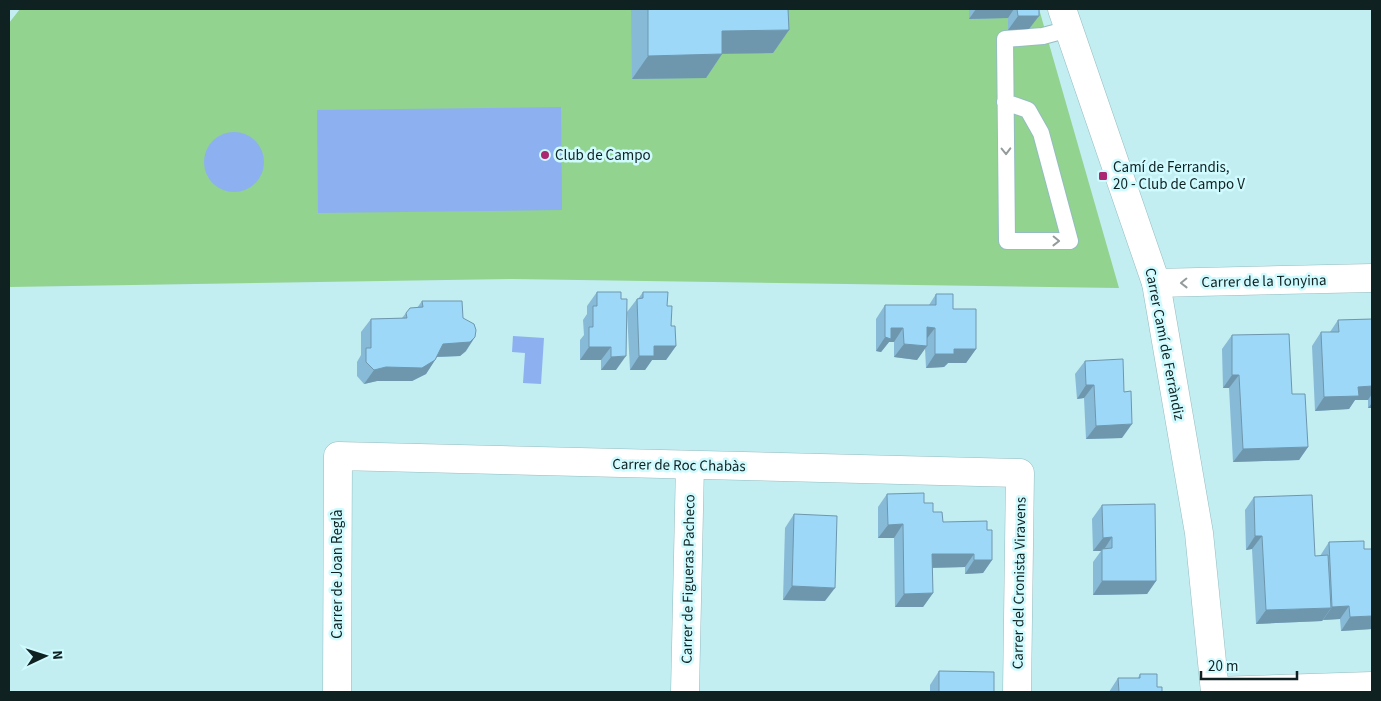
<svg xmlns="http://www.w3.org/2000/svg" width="1381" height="701" viewBox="0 0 1381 701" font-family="'Source Sans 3',sans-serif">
<rect width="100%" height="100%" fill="#c2edf1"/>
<path fill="#91d38f" d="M20 9H1039L1119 288 513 279 9 287V23Z"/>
<g fill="#8db0f0">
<path d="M561 107 562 210 318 213 317 110Z"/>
<circle cx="234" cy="162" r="30"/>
<path d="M513 336 544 338 541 384 523 383 525 353 512 352Z"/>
</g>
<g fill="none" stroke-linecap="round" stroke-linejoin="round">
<defs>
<path id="lane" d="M1005 102 1028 110 1041 133 1070 241H1007L1005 39 1043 36 1069 29"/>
<g id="street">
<path d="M1062 9 1156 283 1199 533 1215 692"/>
<path d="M1156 283 1372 278"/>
<path d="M1215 691 1372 686"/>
<path d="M337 692 338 456 1020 473 1017 692"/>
<path d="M685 692 690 465"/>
</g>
</defs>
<use href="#lane" stroke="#94bdc1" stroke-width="18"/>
<use href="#street" stroke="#94bdc1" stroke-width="29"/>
<use href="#lane" stroke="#fff" stroke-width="16"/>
<use href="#street" stroke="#fff" stroke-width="28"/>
</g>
<g fill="#87bad6">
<path d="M631 9H788L789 30 773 53 722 54 706 78 632 79Z"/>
<path d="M969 9H1039L1029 29 1008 30V18L969 19Z"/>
<path d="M597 292 616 370H601V360H580V340L584 335 583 320 587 314V306Z"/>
<path d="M643 292 667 306 676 346 666 360H652L645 370H630L627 312 637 299H638Z"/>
<path d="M936 294 953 309 976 349 966 363H948L944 367 926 368 925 348 917 360 894 357V342H889L881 352 876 351V319L885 305H929Z"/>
<path d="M422 301 463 318 466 351 460 356 437 357 426 374 412 381H377L364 384 357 376V362L361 355V332L371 319 402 318 406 313 417 308Z"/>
<path d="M1372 319V408H1368V400H1355L1349 409 1315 411 1312 346 1321 332H1330L1338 320Z"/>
<path d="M1232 335 1292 394 1308 447 1299 460 1233 462 1229 388H1223L1222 349Z"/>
<path d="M1085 361 1124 392 1122 438 1086 439 1084 398 1077 399 1075 374Z"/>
<path d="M887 494 924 503 943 522 987 530 992 560 983 573 965 574V567L932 568 933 593 923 607H895L894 538H878V507Z"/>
<path d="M1254 497 1315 556H1320L1329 542 1364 549 1372 629 1341 631 1340 619 1323 620 1322 621 1256 624 1252 549 1246 550 1245 510Z"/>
<path d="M1102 505 1156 581 1147 594 1093 595V562L1101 551H1093L1092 519Z"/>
<path d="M794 514 825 601 783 600 785 528Z"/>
<path d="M939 671 994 692H930V685Z"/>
<path d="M1140 674 1162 692H1109L1118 678H1138Z"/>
</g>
<g fill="#6e97ae">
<path d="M976 9H1014L1008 18 969 19Z"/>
<path d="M1018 16H1039L1029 29 1008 30Z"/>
<path d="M789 30 773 53 705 54 722 31Z"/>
<path d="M722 54 706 78 632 79 648 56Z"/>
<path d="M927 327 935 328 925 341Z"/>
<path d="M891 328H903L894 342H889L881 352 876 351Z"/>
<path d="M475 337 466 351 460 356 434 357 443 344Z"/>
<path d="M904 344 927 346 917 360 894 357Z"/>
<path d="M654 346H676L666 360H652L645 370H630L639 356Z"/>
<path d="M589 347H611L601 360H580Z"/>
<path d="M954 349H976L966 363H948L944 367 926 368 935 354Z"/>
<path d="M626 356 616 370H601L611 357Z"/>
<path d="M435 360 426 374 412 381H377L364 384 374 370 386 367Z"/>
<path d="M1232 375H1239L1229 388H1223Z"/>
<path d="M1086 385H1094L1084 398 1077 399Z"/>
<path d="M1372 386V394L1368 400H1355L1349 409 1315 411 1324 397 1358 387Z"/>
<path d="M1372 403V408H1368Z"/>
<path d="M1132 424 1122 438 1086 439 1096 426Z"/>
<path d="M1308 447 1299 460 1233 462 1243 449Z"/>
<path d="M903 524 894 538H878L888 525Z"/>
<path d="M1255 536H1262L1252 549 1246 550Z"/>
<path d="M1112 537 1103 551 1102 549 1101 551H1093L1103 538Z"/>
<path d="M932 554H974L965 567 923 568Z"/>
<path d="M974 560H992L983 573 965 574Z"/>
<path d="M1102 581H1156L1147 594 1093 595Z"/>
<path d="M792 586 835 588 825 601 783 600Z"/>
<path d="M933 593 923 607H895L904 594Z"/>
<path d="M1349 606 1340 619 1323 620 1332 607Z"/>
<path d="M1331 608 1322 621 1256 624 1266 610Z"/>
<path d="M1372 616V629L1341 631 1350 617Z"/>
</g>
<g fill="#9dd8f9" stroke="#6e97ae">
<path d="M648 9H788L789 30 722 31V54L648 56Z"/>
<path d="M1017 9H1039V16H1018Z"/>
<path d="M597 292H621V299H627L626 356 611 357V347H589V327H593V306H597Z"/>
<path d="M643 292H668L667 306H672L671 326H675L676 346H654V356H639L637 299 643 298Z"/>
<path d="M936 294H953V309H976V349H954V354H935V328L927 327V346L904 344 903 328H891V339L885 337V305H936Z"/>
<path d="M422 301H462L463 318 474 324 476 330 475 337 470 342 443 344 435 360 422 368 386 367 374 370 366 362V348H371V319L407 318 406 313 410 308 423 307Z"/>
<path d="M1372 319V386L1358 387 1359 396 1324 397 1321 332H1339L1338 320Z"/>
<path d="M1289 334 1292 394H1305L1308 447 1243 449 1239 375H1232V335Z"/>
<path d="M1123 359 1124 392 1131 391 1132 424 1096 426 1094 385H1086L1085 361Z"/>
<path d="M924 493V503H933V512H942L943 522 987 521V530H992V560H974V554H932L933 593 904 594 903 524 888 525 887 494Z"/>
<path d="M1312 495 1315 556 1328 555 1331 608 1266 610 1262 536H1255L1254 497Z"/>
<path d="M1155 504 1156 581H1102V549L1112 548V537L1103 538 1102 505Z"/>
<path d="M794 514 837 516 835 588 792 586Z"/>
<path d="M1364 541V549H1372V616L1350 617 1349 606 1332 607 1329 542Z"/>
<path d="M939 671 994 672V692H939Z"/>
<path d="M1140 674H1157V687H1162V692H1119L1118 678H1140Z"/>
</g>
<defs><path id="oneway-chevron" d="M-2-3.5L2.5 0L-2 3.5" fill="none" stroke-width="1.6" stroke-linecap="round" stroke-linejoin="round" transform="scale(1.25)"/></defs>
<g stroke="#939b9c">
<use href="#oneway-chevron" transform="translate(1006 151) rotate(89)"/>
<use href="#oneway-chevron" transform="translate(1056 241) rotate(1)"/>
<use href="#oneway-chevron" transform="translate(1184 283) rotate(179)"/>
</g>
<g fill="#ab2771" stroke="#cffafe" stroke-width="2">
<circle cx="545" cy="155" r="5"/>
<rect x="1098" y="171" width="10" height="10" rx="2.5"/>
</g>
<g text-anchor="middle" stroke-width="5" stroke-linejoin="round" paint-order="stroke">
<g font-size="15" fill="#102122" stroke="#cffafe" text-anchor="start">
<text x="555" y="160">Club de Campo</text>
<text x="1113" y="172">Camí de Ferrandis,<tspan x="1113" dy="17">20 - Club de Campo V</tspan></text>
</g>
<g font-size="15" fill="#102122" stroke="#cffafe">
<text transform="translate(1264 281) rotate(-1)" y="5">Carrer de la Tonyina</text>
<text transform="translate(1165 344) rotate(79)" y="5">Carrer Camí de Ferràndiz</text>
<text transform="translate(679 465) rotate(1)" y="5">Carrer de Roc Chabàs</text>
<text transform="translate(337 574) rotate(-90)" y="5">Carrer de Joan Reglà</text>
<text transform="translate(688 579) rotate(-89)" y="5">Carrer de Figueras Pacheco</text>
<text transform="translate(1019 583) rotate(-89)" y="5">Carrer del Cronista Viravens</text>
</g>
</g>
<rect width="1381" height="701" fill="none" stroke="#102122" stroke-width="20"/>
<g transform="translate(45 656) rotate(86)" stroke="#cffafe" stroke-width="4" paint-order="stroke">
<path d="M0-4L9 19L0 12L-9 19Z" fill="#102122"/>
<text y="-8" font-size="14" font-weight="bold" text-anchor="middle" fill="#102122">N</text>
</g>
<path d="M1201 671v8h96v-8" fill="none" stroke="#102122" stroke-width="2.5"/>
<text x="1208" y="671" font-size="15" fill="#102122" stroke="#cffafe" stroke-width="4" paint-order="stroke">20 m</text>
</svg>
